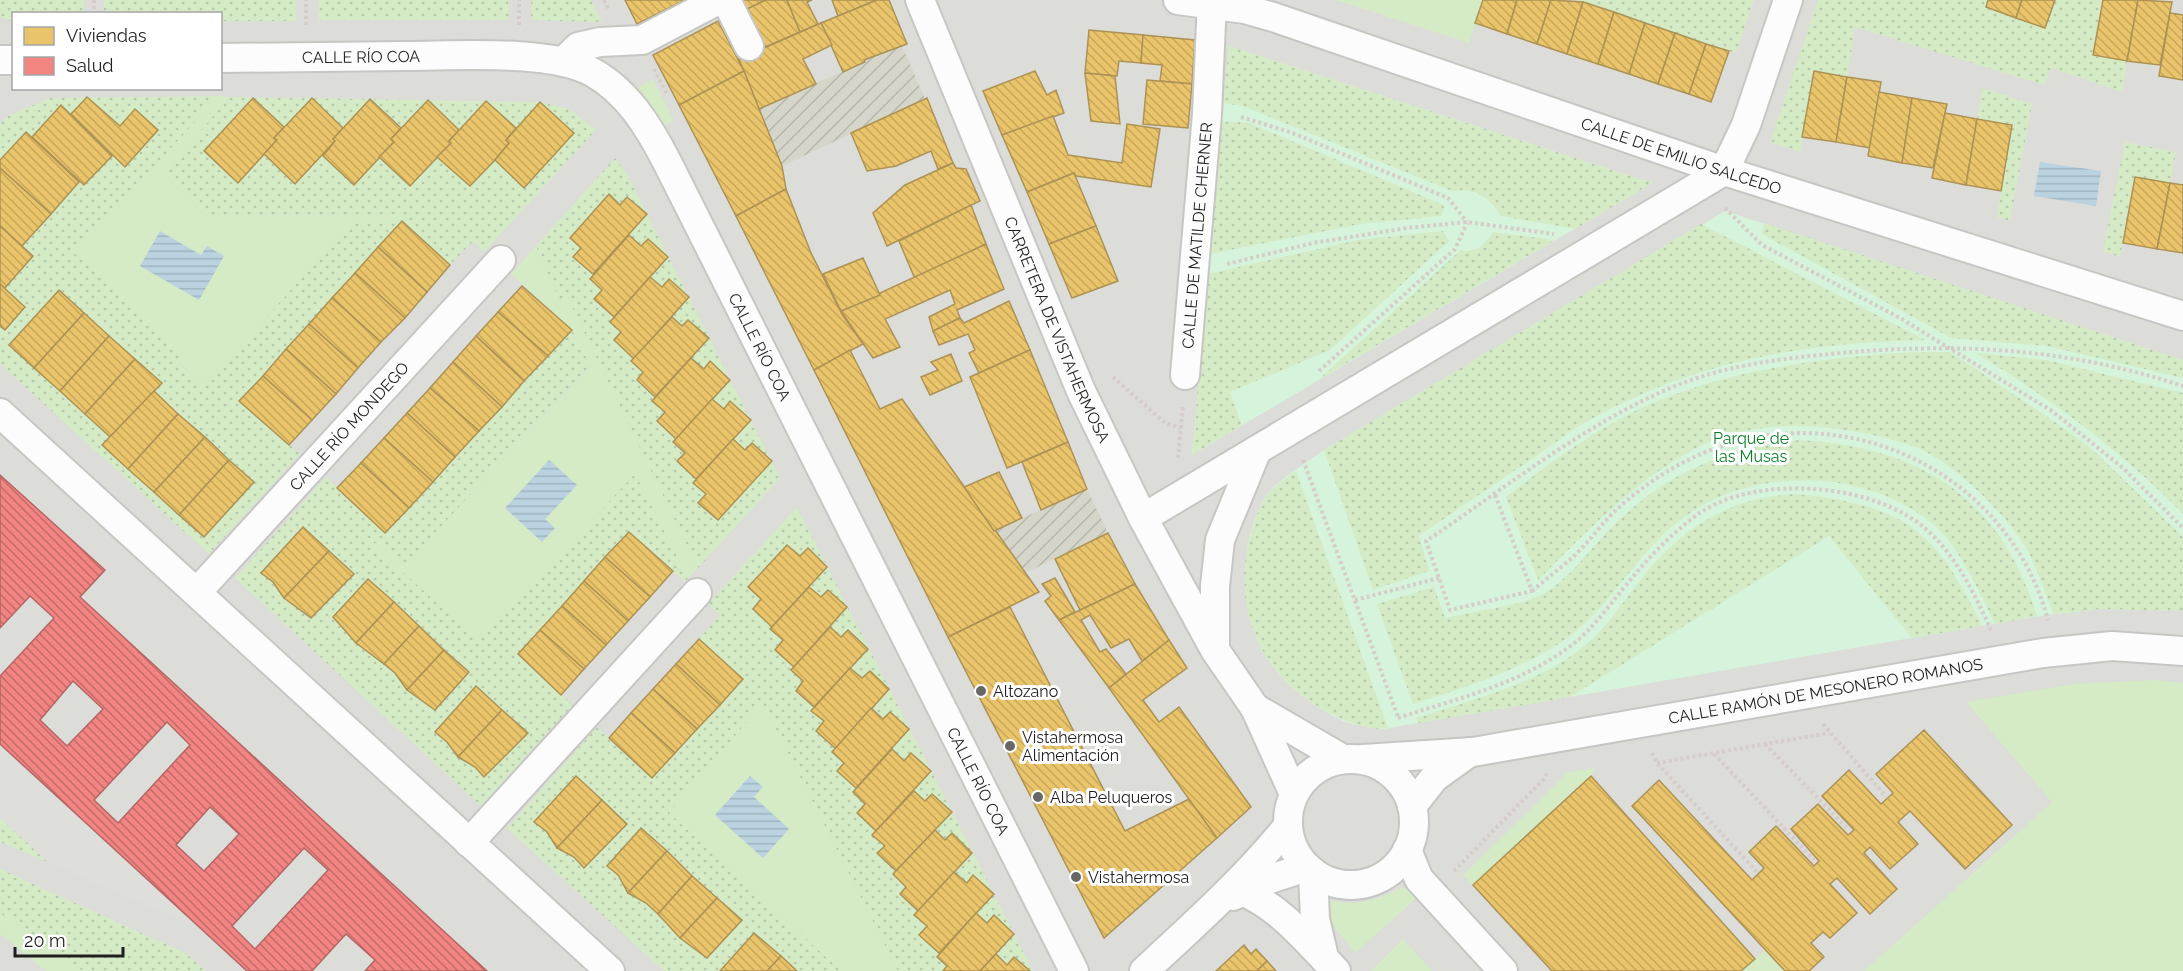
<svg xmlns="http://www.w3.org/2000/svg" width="2183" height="971" viewBox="0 0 2183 971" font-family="Raleway,sans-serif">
<defs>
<pattern id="construction-furrows" width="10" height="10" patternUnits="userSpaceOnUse" patternTransform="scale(1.5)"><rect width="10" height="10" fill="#d5d6c9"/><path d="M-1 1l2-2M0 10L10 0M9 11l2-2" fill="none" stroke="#b6b7ac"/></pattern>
<pattern id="garden-dots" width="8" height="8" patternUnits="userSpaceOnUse" patternTransform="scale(1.5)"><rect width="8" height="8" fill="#d4ebc6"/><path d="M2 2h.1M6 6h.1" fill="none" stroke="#b6c9aa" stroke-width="1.8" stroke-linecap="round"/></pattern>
<pattern id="water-rules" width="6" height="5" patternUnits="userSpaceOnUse" patternTransform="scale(1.5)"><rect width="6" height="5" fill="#bbd2e0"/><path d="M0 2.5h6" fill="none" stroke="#a0b4c0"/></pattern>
<pattern id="homes-back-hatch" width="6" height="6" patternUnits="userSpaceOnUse" patternTransform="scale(1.5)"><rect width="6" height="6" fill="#e9c46a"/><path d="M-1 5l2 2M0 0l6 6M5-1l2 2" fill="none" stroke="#c7a85b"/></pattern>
<pattern id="health-back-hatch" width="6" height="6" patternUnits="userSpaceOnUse" patternTransform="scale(1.5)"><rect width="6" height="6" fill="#f28482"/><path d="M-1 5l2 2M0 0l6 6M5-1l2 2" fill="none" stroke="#c36b6a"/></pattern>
</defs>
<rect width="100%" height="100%" fill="#edede8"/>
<path fill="#dcdcd9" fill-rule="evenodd" d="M0 0H2183V971H0ZM14 14H220V88H14Z"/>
<g fill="url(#construction-furrows)">
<path d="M902 46 925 99 782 166 759 109 864 62V60Z"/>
<path d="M1087 489 1108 533 1025 573 994 531Z"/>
</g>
<g fill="#d4ebc6">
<path d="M1336 0H1483L1469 43Z"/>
<path d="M653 79 674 121 665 125 651 106 633 90Z"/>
<path d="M219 96 230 97 164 173 205 215 402 214V221H353L205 386 179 362 185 356 74 253Z"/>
<path d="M536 246 562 304 568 298 698 568 688 578 635 474 479 642 373 545 379 539 406 564 590 366 572 330 511 274Z"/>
<path d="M2154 680 2183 683V971H1864L2052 802 1966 702 2073 684Z"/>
<path d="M763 702 898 971H841L668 813Z"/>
<path d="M1595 768 1591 776 1473 885 1463 875 1568 772Z"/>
<path d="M1404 887 1417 898 1355 953 1327 919 1324 899C1355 908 1376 900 1404 887Z"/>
<path d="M0 913 83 971H46L0 934Z"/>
<path d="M1403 939 1432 971H1371Z"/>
<path d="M1765 950 1785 971H1741Z"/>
</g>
<g fill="#d5f4db">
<path d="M1229 46 1652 183 1192 455Z"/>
<path d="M1725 211 2183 360V611L2102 609 2046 615 1383 729C1371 726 1355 726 1343 721 1279 690 1242 642 1245 570 1246 545 1253 517 1266 496 1276 481 1308 462 1324 450Z"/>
</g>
<g fill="url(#garden-dots)">
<path d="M0 0H84V13L14 14 13 22 0 17Z"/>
<path d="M104 0H296V21H221L220 14 104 13Z"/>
<rect x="319" y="0" width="190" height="20"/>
<path d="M531 0H591L602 22 531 20Z"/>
<path d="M1578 0H1754L1736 53Z"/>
<path d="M1818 0H1988L1986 7 2045 28 2055 0H2103L2093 55 2127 61 2122 92 2051 68 2044 85 1855 27 1847 77 1814 71 1800 152 1770 142Z"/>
<path d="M1229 46 1652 183 1575 229 1501 216C1488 196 1476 188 1452 191L1243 106 1223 103Z"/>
<path d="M1982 88 2032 104 2010 221 1997 217 2012 125 1977 119Z"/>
<path d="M219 96 74 253 185 355 179 363 205 386 353 221H402L401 214 205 215 164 173 230 97 540 102 569 109 596 130 484 252 473 241 450 265 401 222 240 401 300 454 209 554 0 364V123L8 116 50 98Z"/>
<path d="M1222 121 1249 123 1444 205 1442 216 1360 224 1210 254Z"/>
<path d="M2125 142 2176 152 2170 183 2135 178 2120 257 2103 251Z"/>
<path d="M615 158 627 174 780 478 698 568 568 298 562 305 536 246Z"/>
<path d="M1764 223 2183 360V378L2047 346 1951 338 1762 234Z"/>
<path d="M1701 224 1925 340C1801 343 1693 361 1584 423 1566 434 1549 447 1532 459 1494 485 1456 510 1419 536L1429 571 1373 590 1324 450Z"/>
<path d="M1443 231 1449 241 1330 350 1230 392 1242 425 1192 455 1208 274 1358 240Z"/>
<path d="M1493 232 1555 240 1318 380 1461 250C1476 254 1485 244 1493 232Z"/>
<path d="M572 330 590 365 406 564 379 540 373 545 479 641 635 474 688 578 685 582 629 532 518 654 573 705 481 806 235 578 326 477 385 533Z"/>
<path d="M1917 352H1950L2045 415 2092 449 2183 537V611L2102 609 2053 614C2046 594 2039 574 2030 555 2011 518 1954 462 1915 447 1885 436 1850 429 1818 427 1781 424 1736 428 1702 445 1637 478 1589 529 1538 580L1506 497C1555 459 1607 420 1665 398 1746 367 1831 357 1917 352Z"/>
<path d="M1976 353 2046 360 2183 393V514C2121 450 2052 400 1976 353Z"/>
<path d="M1799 440C1921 447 2000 497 2037 616L1995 624C1981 595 1958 544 1933 524 1860 464 1739 466 1669 529 1631 563 1605 613 1563 641 1517 672 1465 687 1413 704L1377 604 1434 587 1445 618C1471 612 1516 606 1539 596 1563 586 1591 549 1609 530 1664 474 1722 449 1799 440Z"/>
<path d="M1296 471 1388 728C1367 732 1342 720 1324 710 1258 672 1229 605 1252 531 1255 520 1260 503 1268 494 1275 485 1287 478 1296 471Z"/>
<path d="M1796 494C1903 505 1935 528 1982 626L1912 638 1829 536 1570 697 1419 723 1416 718C1468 702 1541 682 1583 647 1607 628 1623 602 1642 578 1683 527 1730 497 1796 494Z"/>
<path d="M797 507 1033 971H898L763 703 669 813 841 971H664L507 828 597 727 652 777 743 679 699 639 720 615 708 604Z"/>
<path d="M0 818 48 862 0 842Z"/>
<path d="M0 869 185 953 206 971H83L0 913Z"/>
</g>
<path fill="#dededb" d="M0 744 203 930 48 862 0 818Z"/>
<g fill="url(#water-rules)">
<path d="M2040 162 2101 171 2096 206 2034 196Z"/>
<path d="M160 231 201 255 207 246 224 256 199 300 140 266Z"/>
<path d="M549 460 577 485 545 519 555 528 542 542 505 508Z"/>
<path d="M750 776 763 787 754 797 789 829 763 858 715 815Z"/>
</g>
<g fill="url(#homes-back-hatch)" stroke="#ac9254" stroke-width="1.5">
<path d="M625 0H685L637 24Z"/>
<path d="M740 0H766L745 10Z"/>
<path d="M766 0H787L800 32 763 48 745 10Z"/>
<path d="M787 0H812L807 2 818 24 800 32Z"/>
<path d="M832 0H877L838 16Z"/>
<path d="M877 0H889L907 44 864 60 865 62 843 72 821 23Z"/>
<path d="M1483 0H1517L1507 34 1475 23Z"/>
<path d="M1517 0H1551L1537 44 1507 34Z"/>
<path d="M1551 0 1583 2 1567 54 1537 44Z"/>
<path d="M1988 0H2022L2016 18 1986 7Z"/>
<path d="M2022 0H2055L2045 28 2016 18Z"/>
<path d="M2103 0H2138L2127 61 2093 55Z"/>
<path d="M2138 0 2172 2 2160 65 2127 61Z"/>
<path d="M1583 2 1614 12 1598 64 1567 54Z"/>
<path d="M1614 12 1645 23 1629 74 1598 64Z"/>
<path d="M2170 13 2183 15V80L2159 76Z"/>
<path d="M718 21 744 71 679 105 653 55Z"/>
<path d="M821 23 832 45 803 59 816 84 759 109 739 59Z"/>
<path d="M1645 23 1675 33 1658 84 1629 74Z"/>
<path d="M1089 30 1143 35 1141 63 1119 61 1117 76 1085 73Z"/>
<path d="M1675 33 1706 44 1689 94 1658 84Z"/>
<path d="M1143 35 1195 40 1192 84 1160 81 1162 65 1141 63Z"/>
<path d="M1706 44 1729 51 1711 102 1689 94Z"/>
<path d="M744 71 782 166 786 189 736 216 679 105Z"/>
<path d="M1035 71 1047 95 1056 90 1064 113 1002 135 983 91Z"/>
<path d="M1814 71 1847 77 1836 142 1802 137Z"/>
<path d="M1085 73 1115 76 1120 124 1091 121Z"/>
<path d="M1847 77 1881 82 1870 148 1836 142Z"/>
<path d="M1147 80 1192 84 1188 128 1143 124Z"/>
<path d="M1879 92 1912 98 1902 163 1868 156Z"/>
<path d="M87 97 120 126 135 109 158 130 125 167 71 114Z"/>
<path d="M253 98 284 127 274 138 277 140 238 183 204 151Z"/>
<path d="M312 98 343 128 333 139 335 141 295 184 264 154 277 140 274 138Z"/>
<path d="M927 98 953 163 938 169 931 151 896 166 867 171 851 133Z"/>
<path d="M1912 98 1947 104 1933 168 1902 163Z"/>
<path d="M370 99 401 128 391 139 394 142 354 185 323 156 335 141 333 139Z"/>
<path d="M428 100 459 130 449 141 451 143 410 186 379 157 394 142 391 139Z"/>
<path d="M486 101 516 128 506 140 509 143 495 160 470 186 437 157 451 143 449 141Z"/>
<path d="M540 102 574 133 524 188 495 160 509 143 506 140Z"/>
<path d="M61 105 112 156 84 185 32 137Z"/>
<path d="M1945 113 1977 119 1966 185 1932 178Z"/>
<path d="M1053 116 1068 155 1122 163 1127 124 1160 129 1151 187 1076 176 1074 173 1027 192 1002 135Z"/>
<path d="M1977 119 2012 125 2001 191 1966 185Z"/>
<path d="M26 132 79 182 51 214 0 168V160Z"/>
<path d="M953 163 956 168 966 169 980 201 887 246 873 213 905 185Z"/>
<path d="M0 168 51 214 22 246 0 226Z"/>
<path d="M1074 173 1096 226 1049 244 1027 192Z"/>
<path d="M2135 177 2170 183 2157 249 2123 243Z"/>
<path d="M2170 183 2183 185V253L2157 249Z"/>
<path d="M786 189 811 253 842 314 863 344 814 370 736 216Z"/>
<path d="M609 194 620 205 627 197 647 214 593 274 573 257 581 248 570 238Z"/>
<path d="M971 205 986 244 915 279 899 241Z"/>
<path d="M402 221 450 265 427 292 378 247Z"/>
<path d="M0 226 33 256 5 288 0 284Z"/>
<path d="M1096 226 1118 281 1072 298 1049 244Z"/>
<path d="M629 235 641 246 648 239 668 257 614 317 594 299 602 290 590 279Z"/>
<path d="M986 244 1004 289 957 310 960 318 933 331 929 317 955 304 950 290 885 319 900 347 873 358 841 311Z"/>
<path d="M378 247 427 292 405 318 355 273Z"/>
<path d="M863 258 880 295 841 311 823 274Z"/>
<path d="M355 273 405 318 381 342 332 298Z"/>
<path d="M650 277 662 287 669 279 689 297 634 359 614 340 621 332 610 322Z"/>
<path d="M0 284 25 307 5 330 0 326Z"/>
<path d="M522 286 572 330 548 356 498 312Z"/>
<path d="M59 290 84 313 34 368 9 345Z"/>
<path d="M332 298 381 342 358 368 309 324Z"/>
<path d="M1009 301 1030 350 979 373 969 353 975 350 968 334 939 345 933 331 960 318 964 323Z"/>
<path d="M498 312 548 356 524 381 476 336Z"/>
<path d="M84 313 109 336 60 391 34 368Z"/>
<path d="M672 317 682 326 688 320 709 338 655 397 637 380 643 372 631 361Z"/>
<path d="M309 324 358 368 336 394 286 349Z"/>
<path d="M109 336 135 359 85 414 60 391Z"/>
<path d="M476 336 524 381 502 407 453 362Z"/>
<path d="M286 349 336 394 312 420 263 376Z"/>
<path d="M850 350 880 409 902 399 1039 592 948 637 814 370Z"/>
<path d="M1030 350 1068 442 1007 468 970 377Z"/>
<path d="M951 354 962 381 930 395 921 377 938 370 931 362Z"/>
<path d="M691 358 704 369 710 361 730 380 676 439 657 421 665 412 652 401Z"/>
<path d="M135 359 162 383 110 437 85 414Z"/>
<path d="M453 362 502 407 479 431 430 388Z"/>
<path d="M263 376 312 420 289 445 239 401Z"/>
<path d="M430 388 479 431 455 457 407 413Z"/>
<path d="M154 391 178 414 128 469 102 445Z"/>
<path d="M712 399 724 409 730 401 751 420 696 479 677 461 685 453 673 442Z"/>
<path d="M407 413 455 457 433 482 384 438Z"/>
<path d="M178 414 205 437 154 492 128 469Z"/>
<path d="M205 437 229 460 179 515 154 492Z"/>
<path d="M384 438 433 482 409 508 361 463Z"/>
<path d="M733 439 745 450 752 443 772 461 718 520 698 503 706 494 693 483Z"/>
<path d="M1068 442 1087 489 1041 510 1022 462Z"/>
<path d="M229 460 254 482 204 537 179 515Z"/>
<path d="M361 463 409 508 385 533 337 488Z"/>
<path d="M999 472 1022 518 994 531 964 487Z"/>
<path d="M303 527 329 551 284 598 273 582 261 573Z"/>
<path d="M629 532 673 571 650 597 605 557Z"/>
<path d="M1108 533 1135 584 1080 610 1055 559Z"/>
<path d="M787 545 800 556 808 548 827 567 772 627 753 609 761 599 748 587Z"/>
<path d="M329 551 354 574 311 618 284 598Z"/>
<path d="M605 557 650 597 628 621 584 581Z"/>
<path d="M1055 578 1075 612 1059 620 1045 601 1051 596 1042 584Z"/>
<path d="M368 579 394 602 356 643 333 617Z"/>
<path d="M584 581 628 621 606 645 562 606Z"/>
<path d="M1135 584 1169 640 1142 661 1129 639 1111 648 1090 615 1081 620 1100 652 1106 649 1126 674 1109 688 1059 620Z"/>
<path d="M809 587 821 597 828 590 847 607 794 667 775 650 783 640 770 629Z"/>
<path d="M394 602 419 626 384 664 356 643Z"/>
<path d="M562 606 606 645 584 669 540 630Z"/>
<path d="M1010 607 1125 831 1189 799 1217 838 1104 938 948 637Z"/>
<path d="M419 626 444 650 407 690 395 673 384 664Z"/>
<path d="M830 627 841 637 848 630 868 649 814 707 796 691 803 681 791 670Z"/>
<path d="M540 630 584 669 561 695 518 654Z"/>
<path d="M699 639 743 679 720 705 676 664Z"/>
<path d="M1169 640 1187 668 1143 700 1159 722 1179 707 1251 807 1217 838 1109 688Z"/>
<path d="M444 650 469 672 435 710 407 690Z"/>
<path d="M676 664 720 705 697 729 653 689Z"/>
<path d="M850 668 862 678 870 671 889 689 836 749 816 731 824 721 811 711Z"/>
<path d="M476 686 502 710 458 757 447 742 435 732Z"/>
<path d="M653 689 697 729 675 753 631 713Z"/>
<path d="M871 708 883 719 890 712 909 729 856 788 837 771 844 763 832 752Z"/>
<path d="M502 710 528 733 484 777 475 767 458 757Z"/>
<path d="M631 713 675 753 652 778 609 738Z"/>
<path d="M1924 730 2012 825 1965 869 1910 811 1898 822 1918 844 1890 869 1870 847 1864 853 1897 889 1870 914 1837 878 1830 884 1857 913 1830 938 1823 932 1811 943 1824 957 1809 971H1785L1632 806 1659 780 1752 880 1764 868 1749 852 1776 826 1814 866 1819 861 1791 829 1818 804 1848 835 1854 830 1822 796 1849 770 1881 804 1893 793 1876 774Z"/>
<path d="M892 749 904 761 911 753 931 771 876 831 857 813 865 804 853 792Z"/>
<path d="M576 776 602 800 557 848 547 832 534 822Z"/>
<path d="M1591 776 1755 959 1741 971H1552L1473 885Z"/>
<path d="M914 791 925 801 932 794 952 812 896 871 877 853 885 846 872 835Z"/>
<path d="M602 800 627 824 584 868 574 857 557 848Z"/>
<path d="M641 828 667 851 628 893 618 875 607 866Z"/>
<path d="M935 830 945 840 952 833 972 853 918 911 900 894 906 887 893 874Z"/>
<path d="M667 851 692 876 658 914 646 903 628 893Z"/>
<path d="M954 872 967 883 973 875 994 894 939 953 919 935 927 926 914 915Z"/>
<path d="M692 876 717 898 680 938 658 914Z"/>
<path d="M717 898 742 920 707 958 680 938Z"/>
<path d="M976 913 987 923 994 915 1014 934 980 971H943L947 966 937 957Z"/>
<path d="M754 933 781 956 767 971H720Z"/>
<path d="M1244 945 1251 954 1256 949 1267 961 1257 971H1216Z"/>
<path d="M996 954 1007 965 1014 957 1030 971H980Z"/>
<path d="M781 956 797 971H767Z"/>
<path d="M1267 961 1276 971H1257Z"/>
</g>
<path fill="url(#health-back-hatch)" stroke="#b36664" stroke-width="1.5" fill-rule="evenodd" d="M0 475 105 570 80 597 487 971H365L375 960 346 934 312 971H247L0 744V676L54 618 30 596 0 628ZM73 681 103 709 67 746 40 720ZM167 722 190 745 118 823 94 800ZM210 807 239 834 204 871 176 845ZM304 848 328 870 255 949 232 926Z"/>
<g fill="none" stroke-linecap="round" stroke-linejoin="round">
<defs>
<g id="street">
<path d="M726 0 749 46"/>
<path id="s1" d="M920 0 1081 391 1143 518 1215 650 1255 708 1294 794"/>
<path id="s2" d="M1178 0 1245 9 1273 17 1724 171 2183 316"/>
<path id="s3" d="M220 58C283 57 345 57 407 56 456 56 550 49 592 72 628 92 649 127 667 162L1074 971"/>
<path d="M0 60H14"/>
<path d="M563 62 578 47 600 42 642 40 718 0"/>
<path id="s4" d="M1185 375 1207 114 1212 0"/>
<path d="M0 413 610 971"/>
<path d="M1143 518 1724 171 1746 125 1788 0"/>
<path id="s5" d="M197 592 501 260"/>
<path d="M1215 648V586L1220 540 1257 450"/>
<path d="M1255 708 1343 759"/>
<path id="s6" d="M1363 759 1473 752 2043 653 2112 646 2183 651"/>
<circle cx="1351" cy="822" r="63"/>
<path d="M1412 806 1434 778 1470 752"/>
<path d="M469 843 697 593"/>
<path d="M1407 850 1419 879 1503 971"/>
<path d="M1313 872 1315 919 1324 957"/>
<path d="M1242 891C1281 908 1306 940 1336 971"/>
<path d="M1233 896 1264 881 1307 867"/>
<path d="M1144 971C1194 925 1245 879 1288 826"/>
</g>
</defs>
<use href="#street" stroke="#c6c6c4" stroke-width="32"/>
<g stroke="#d6ccc8" stroke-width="4" stroke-dasharray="3 3" stroke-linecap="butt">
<path d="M94 0V14"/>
<path d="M604 0 609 10"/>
<path d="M306 25V0"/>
<path d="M519 25V0"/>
<path d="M654 69 667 94"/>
<path d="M1241 117 1290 132 1448 198 1467 222"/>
<path d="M1725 208 1762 245 1900 318 2052 411 2123 468 2183 528"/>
<path d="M1227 264 1313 243 1407 228 1467 222 1554 234"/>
<path d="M1319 371 1455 249 1467 223"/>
<path d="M1113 377 1165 423 1181 428"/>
<path d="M1178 458 1183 406"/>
<path d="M1303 460 1398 717"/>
<path d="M1495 495 1532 591 1450 610 1426 541C1507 487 1584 424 1675 386 1724 366 1777 359 1830 354 1953 342 2065 347 2183 386"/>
<path d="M1532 591C1546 579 1561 568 1574 556 1590 541 1602 523 1617 509 1639 489 1665 471 1692 458 1835 390 2007 467 2048 620"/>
<path d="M1355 600 1439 578"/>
<path d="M1398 718C1456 699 1520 684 1569 647 1594 629 1608 606 1627 584 1648 558 1671 534 1698 514 1756 473 1877 483 1928 531 1957 557 1975 595 1991 630"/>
<path d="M1823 724 1887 798"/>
<path d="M1765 744 1849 830"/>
<path d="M1652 753 1657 763 1758 873"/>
<path d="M1714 754 1814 860"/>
<path d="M1657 763 1829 733"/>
<path d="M1454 871 1545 778 1547 772"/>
</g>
<use href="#street" stroke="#fcfcfc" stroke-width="28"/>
</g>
<g fill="#676765" stroke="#fff" stroke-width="2">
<circle cx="981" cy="691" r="6"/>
<circle cx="1010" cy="746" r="6"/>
<circle cx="1038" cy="797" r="6"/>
<circle cx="1076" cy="877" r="6"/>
</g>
<g text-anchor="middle" stroke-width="6" stroke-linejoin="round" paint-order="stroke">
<g font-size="16" fill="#1f1f1f" stroke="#fff">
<text dy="6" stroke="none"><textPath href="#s3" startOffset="141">CALLE RÍO COA</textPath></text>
<text dy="6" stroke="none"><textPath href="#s2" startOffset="528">CALLE DE EMILIO SALCEDO</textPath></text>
<text dy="6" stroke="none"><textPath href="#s4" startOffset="140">CALLE DE MATILDE CHERNER</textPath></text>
<text dy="6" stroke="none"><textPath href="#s1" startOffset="357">CARRETERA DE VISTAHERMOSA</textPath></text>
<text dy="6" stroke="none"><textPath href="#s3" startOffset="700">CALLE RÍO COA</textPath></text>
<text dy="6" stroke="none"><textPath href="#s5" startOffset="225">CALLE RÍO MONDEGO</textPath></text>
<text dy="6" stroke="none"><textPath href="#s6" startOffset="468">CALLE RAMÓN DE MESONERO ROMANOS</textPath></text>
<text dy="6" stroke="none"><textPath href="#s3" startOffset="1186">CALLE RÍO COA</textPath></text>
</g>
<g font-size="16" fill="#0b7e28" stroke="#fff">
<text x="1751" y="444">Parque de<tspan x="1751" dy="18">las Musas</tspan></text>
</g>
<g font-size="16" fill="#1f1f1f" stroke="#fff" text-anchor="start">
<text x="993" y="697">Altozano</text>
<text x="1022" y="743">Vistahermosa<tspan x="1022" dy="18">Alimentación</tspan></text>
<text x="1050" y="803">Alba Peluqueros</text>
<text x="1088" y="883">Vistahermosa</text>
</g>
</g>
<rect x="12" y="12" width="210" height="78" fill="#ffffff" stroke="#a5a5a5" stroke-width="1.5"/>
<rect x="24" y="27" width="30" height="18" fill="#e9c46a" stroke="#a5a5a5" stroke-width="1.5"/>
<text x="66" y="42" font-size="18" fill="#1f1f1f">Viviendas</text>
<rect x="24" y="57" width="30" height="18" fill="#f28482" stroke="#a5a5a5" stroke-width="1.5"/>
<text x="66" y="72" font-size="18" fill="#1f1f1f">Salud</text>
<path d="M15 947v9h108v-9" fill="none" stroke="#1f1f1f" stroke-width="3"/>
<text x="24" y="947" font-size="18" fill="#1f1f1f" stroke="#ffffff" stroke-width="4.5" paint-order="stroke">20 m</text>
</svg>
